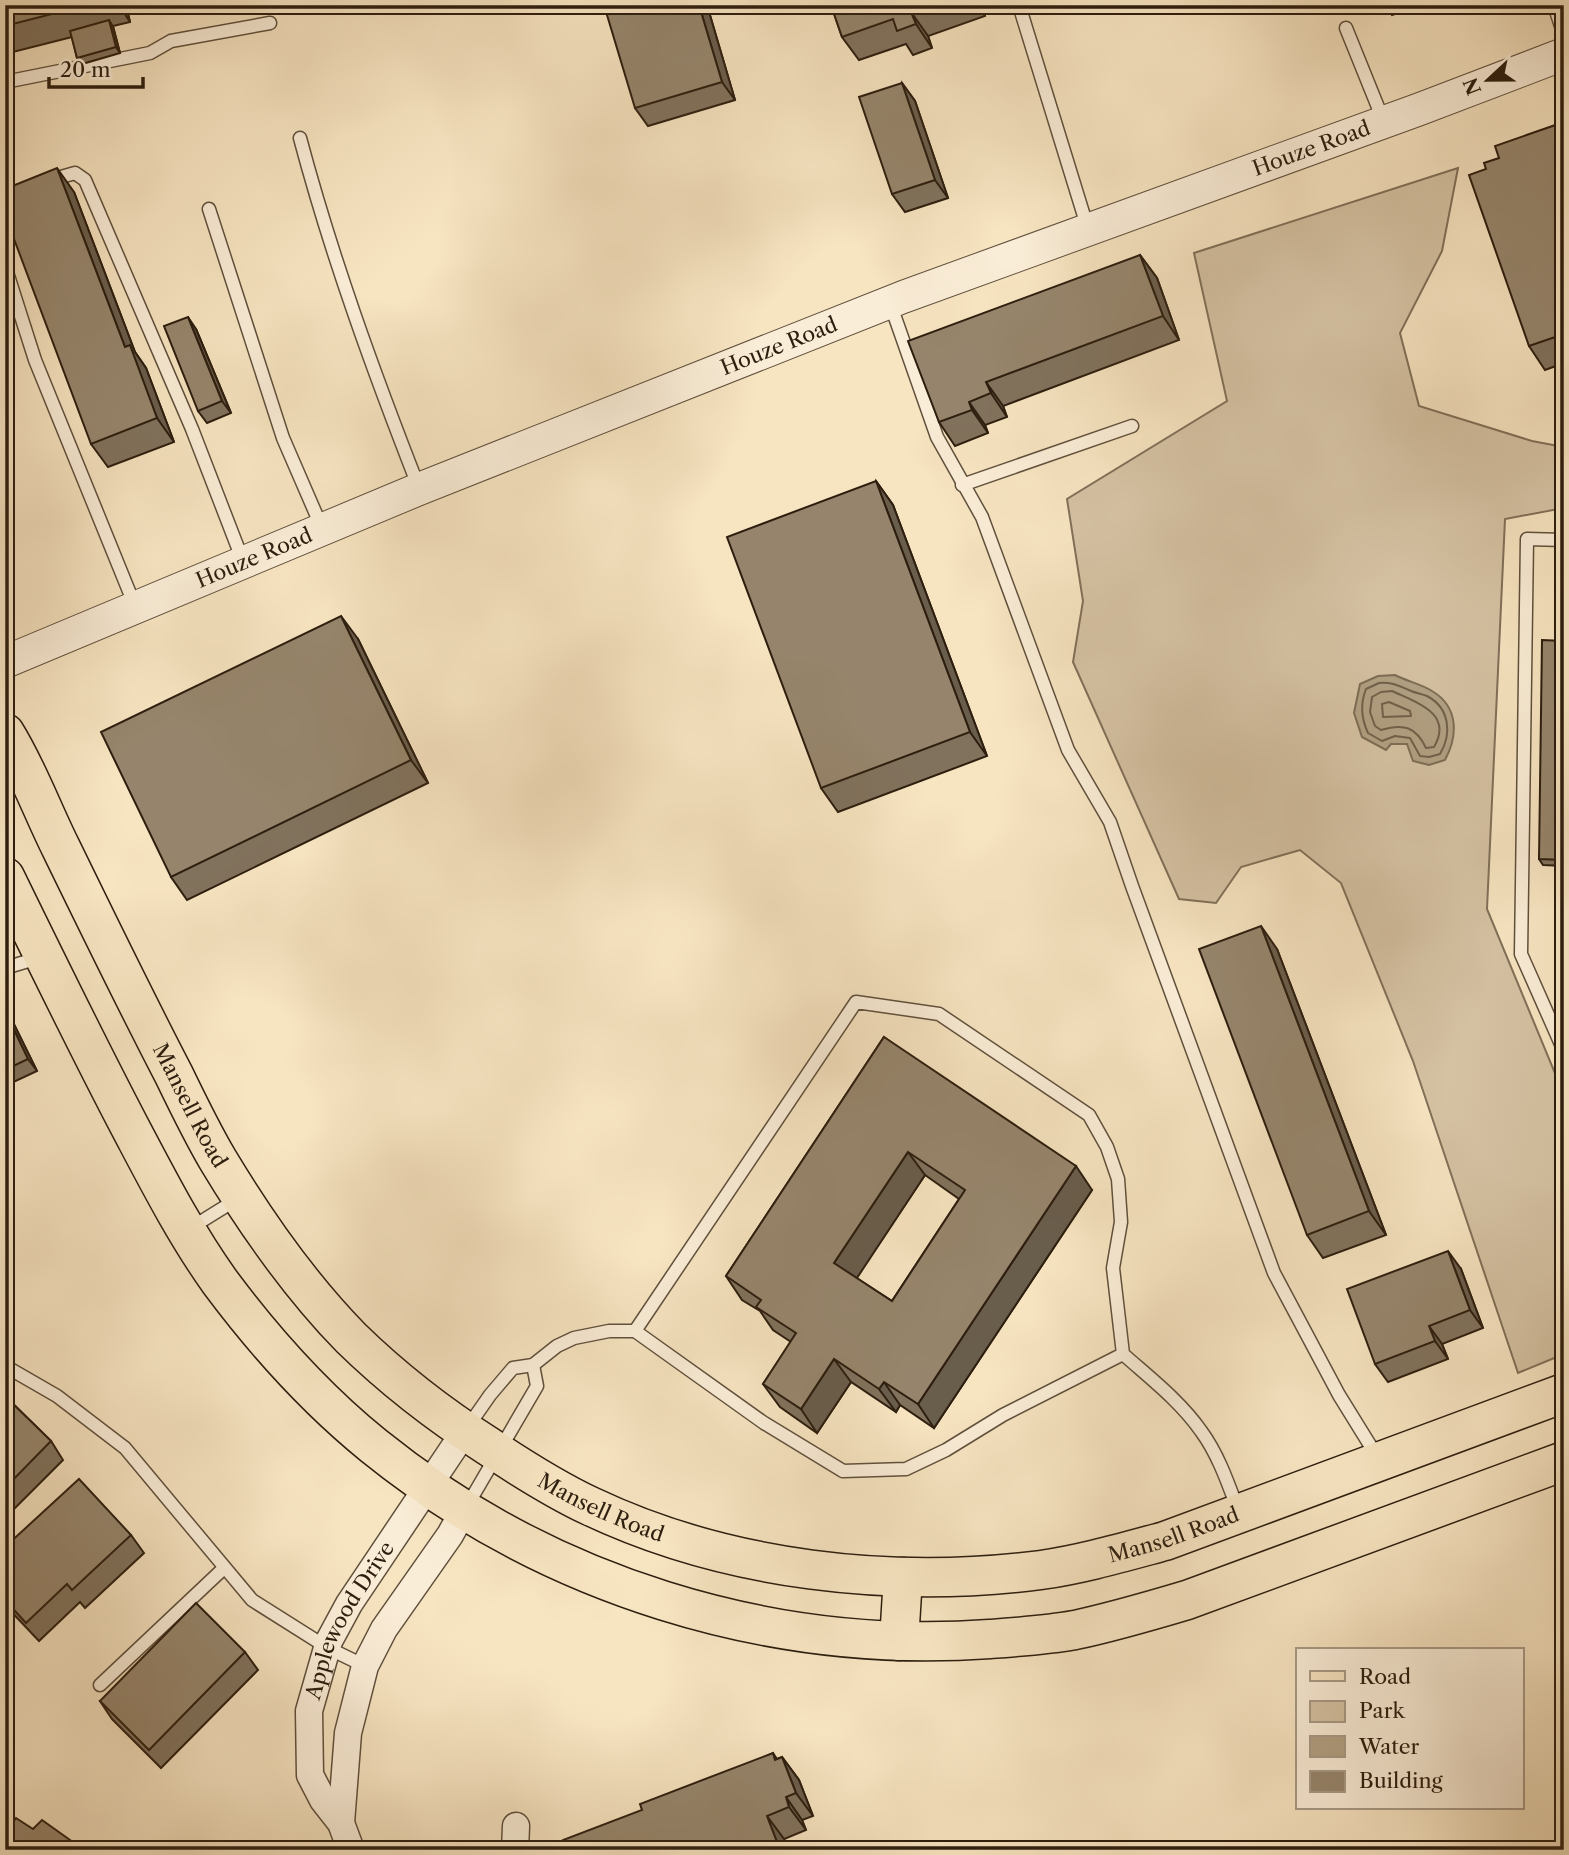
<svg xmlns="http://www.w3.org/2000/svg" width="1569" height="1855" viewBox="0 0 1569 1855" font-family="'Libre Caslon Text',serif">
<rect width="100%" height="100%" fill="#f7e4c1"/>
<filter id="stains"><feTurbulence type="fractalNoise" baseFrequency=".00286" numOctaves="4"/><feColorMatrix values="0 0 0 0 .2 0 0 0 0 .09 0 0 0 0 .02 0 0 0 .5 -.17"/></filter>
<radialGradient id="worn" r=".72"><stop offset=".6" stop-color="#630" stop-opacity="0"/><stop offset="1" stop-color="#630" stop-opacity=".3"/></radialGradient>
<path fill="#d5c2a3" stroke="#817059" stroke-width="2" d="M1458 168 1442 251 1400 333 1419 406 1532 441 1564 447V508L1505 519 1487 909 1564 1095V1354L1518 1373 1413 1061 1341 883 1300 850 1241 867 1216 903 1179 899 1073 662 1083 601 1067 499 1227 401 1194 253Z"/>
<path fill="#b2a184" stroke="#7d6d55" stroke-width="2" d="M1395 675C1406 681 1421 684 1432 691 1459 707 1458 736 1445 760L1429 765 1413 761 1407 744H1391L1386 750 1362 737 1354 713 1360 684 1378 676Z"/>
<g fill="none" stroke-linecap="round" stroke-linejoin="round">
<g stroke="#70604a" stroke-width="2">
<path d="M1379 683C1393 682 1399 686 1411 691 1416 693 1422 694 1427 696 1450 708 1452 734 1440 754L1429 757 1420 756 1410 738 1395 736 1382 741 1368 733C1361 718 1360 704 1366 689Z"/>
<path d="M1392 691C1415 702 1454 713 1434 747L1426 748C1416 727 1404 723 1381 730L1375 726 1370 712 1372 697 1381 692Z"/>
<path d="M1389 702 1410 711 1411 716 1383 717 1382 704Z"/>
</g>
<defs>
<g id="service">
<path d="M1019 5 1088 229"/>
<path d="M1554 5 1564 35"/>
<path d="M1346 28 1384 122"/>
<path d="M5 82 150 53 171 41 270 23"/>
<path d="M300 138C332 258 374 373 419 488"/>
<path d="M47 181 75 173 85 180 192 429 243 561"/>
<path d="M209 209 283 438 322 528"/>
<path d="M5 266 35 360 135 606"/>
<path d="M890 303 937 437 982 517 1068 750 1110 822 1132 886 1274 1273 1339 1395 1378 1458"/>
<path d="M962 485 1132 426"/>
<path d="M1564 540 1527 539 1521 954 1564 1051"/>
<path d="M5 968 38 958"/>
<path d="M189 1229 239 1198"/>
<path d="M635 1331 764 1423 843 1471 906 1469 946 1450 1003 1415 1123 1354"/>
<path d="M5 1366 57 1396 125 1448 252 1600 328 1648 365 1666"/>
<path d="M467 1428 490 1395 513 1368 533 1365 557 1346 574 1338 609 1331H635L856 1002 939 1014 1089 1115 1107 1147 1118 1179 1121 1222 1113 1268 1123 1354C1150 1378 1180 1401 1201 1431 1218 1454 1228 1483 1238 1510"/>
<path d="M467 1506 537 1386 533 1365"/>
<path d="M100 1685 224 1568"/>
</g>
<g id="minor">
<path d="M341 1823 348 1733 365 1666 384 1629 450 1535 464 1510"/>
<path id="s1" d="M351 1850 341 1823 323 1800 310 1775 309 1711 329 1641 349 1604 465 1431"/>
<path d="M515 1850 516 1826"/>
</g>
<g id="tertiary">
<path id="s2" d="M5 662 419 489 903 297 1420 109 1564 54"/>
</g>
<g id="primary">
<path id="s3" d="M5 733C27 768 42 810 61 848 98 924 135 1000 174 1075 188 1104 202 1133 218 1160 256 1223 299 1285 351 1338 393 1379 438 1414 488 1446 521 1468 554 1489 590 1506 727 1571 891 1589 1041 1570 1083 1564 1124 1552 1165 1541L1564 1393"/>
<path d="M5 877C46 961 87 1045 130 1127 158 1180 185 1233 220 1282 264 1341 316 1399 374 1446 546 1585 769 1655 990 1639 1018 1637 1047 1635 1075 1630 1113 1622 1150 1611 1187 1600L1564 1461"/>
<path d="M899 1641 903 1577"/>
</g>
</defs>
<use href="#service" stroke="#60503c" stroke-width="15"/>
<use href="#minor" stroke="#60503c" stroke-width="29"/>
<use href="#tertiary" stroke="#60503c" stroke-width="34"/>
<use href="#primary" stroke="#2d1e0f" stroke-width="41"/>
<use href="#service" stroke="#faedd7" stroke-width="12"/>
<use href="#minor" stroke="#faedd7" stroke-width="26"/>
<use href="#tertiary" stroke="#faedd7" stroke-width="32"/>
<use href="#primary" stroke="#f7e4c1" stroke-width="38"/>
</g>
<g fill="#81725d" stroke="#2d1e0f" stroke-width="2" fill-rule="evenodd">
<path d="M5 5H126L130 22 113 26 120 53 82 64 77 58 72 37 5 54Z"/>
<path d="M707 5 735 100 648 126 635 108Z"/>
<path d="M831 5H981L985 16 928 36 932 48 913 55 906 44 859 60 842 37Z"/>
<path d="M1385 5H1421L1392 15Z"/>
<path d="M902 83 915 101 948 198 905 212 892 194Z"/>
<path d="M1564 122V363L1545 370 1529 346 1499 158Z"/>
<path d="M74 192 135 352 146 368 174 442 108 467 91 444Z"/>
<path d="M1140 255 1157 278 1179 340 1003 406 1007 417 985 425 988 433 955 446 939 422Z"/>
<path d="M196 329 231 413 207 423 198 411Z"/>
<path d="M876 481 893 505 987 756 838 812 821 788Z"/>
<path d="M358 639 428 783 187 900 171 877Z"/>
<path d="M1564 641V866L1543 865 1539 859Z"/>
<path d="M1277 949 1386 1235 1323 1258 1307 1235Z"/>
<path d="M5 1006 37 1071 5 1086Z"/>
<path d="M884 1037 1092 1190 934 1428 900 1405 896 1412 851 1382 817 1433 780 1407 763 1384 791 1342 773 1330 760 1311 742 1300 726 1276ZM925 1175 959 1199 892 1301 856 1278Z"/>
<path d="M1461 1269 1483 1328 1442 1344 1448 1359 1388 1382 1375 1364Z"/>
<path d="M5 1396 51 1441 63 1460 5 1518Z"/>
<path d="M131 1535 144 1553 85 1608 80 1602 39 1641 5 1605V1547Z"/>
<path d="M245 1652 258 1670 161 1768 112 1719 100 1701Z"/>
<path d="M773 1753 777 1759 782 1757 799 1780 813 1816 802 1820 806 1830 784 1839 788 1850H567Z"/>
</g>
<g fill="#695d4c" stroke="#2d1e0f" stroke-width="2">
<path d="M119 5H126L130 22Z"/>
<path d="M699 5H707L735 100 722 82Z"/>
<path d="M977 5H981L985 16Z"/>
<path d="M911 12 928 36 932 48 916 24Z"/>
<path d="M109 20 113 27 120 53 116 47Z"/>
<path d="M902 83 915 101 948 198 935 180Z"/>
<path d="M57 168 74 192 135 352 146 368 174 442 157 418 125 347Z"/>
<path d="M1140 255 1157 278 1179 340 1163 316Z"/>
<path d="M188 317 196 329 231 413 222 401Z"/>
<path d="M986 382 1003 406 1007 417 991 393Z"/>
<path d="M969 402 985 425 988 433 972 410Z"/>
<path d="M876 481 893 505 987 756 970 732Z"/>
<path d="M341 616 358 639 428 783 411 760Z"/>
<path d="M1261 926 1277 949 1386 1235 1369 1211Z"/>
<path d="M5 1006 37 1071 28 1059 5 1011Z"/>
<path d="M908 1152 925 1175 851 1287 834 1263Z"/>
<path d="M1076 1166 1092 1190 934 1428 918 1404Z"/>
<path d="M1448 1251 1461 1269 1483 1328 1470 1310Z"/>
<path d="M1429 1326 1442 1344 1448 1359 1435 1341Z"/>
<path d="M834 1359 851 1382 817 1433 801 1409Z"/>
<path d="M884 1382 900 1405 896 1412 879 1389Z"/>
<path d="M782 1757 799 1780 813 1816 796 1793Z"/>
<path d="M786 1797 802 1820 806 1830 789 1807Z"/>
<path d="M767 1816 784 1839 788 1850H780Z"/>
</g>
<g fill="#96856c" stroke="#2d1e0f" stroke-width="2" fill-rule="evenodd">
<path d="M5 5H87L5 26Z"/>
<path d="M604 5H699L722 82 635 108Z"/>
<path d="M831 5H931L911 12 916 24 897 31 893 19 842 37Z"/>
<path d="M109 20 116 47 77 58 70 31Z"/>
<path d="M902 83 935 180 892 194 859 97Z"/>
<path d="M1564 122V334L1529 346 1469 175 1486 169 1484 163 1499 158 1495 146Z"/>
<path d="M57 168 125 347 130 345 157 418 91 444 5 215V189Z"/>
<path d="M1140 255 1163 316 986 382 991 393 969 402 972 410 939 422 908 341Z"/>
<path d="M188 317 222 401 198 411 164 326Z"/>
<path d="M876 481 970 732 821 788 727 537Z"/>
<path d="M341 616 411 760 171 877 101 732Z"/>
<path d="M1542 640 1564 641V860L1539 859Z"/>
<path d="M1261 926 1369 1211 1307 1235 1199 949Z"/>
<path d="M5 1011 28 1059 5 1070Z"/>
<path d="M884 1037 1076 1166 918 1404 884 1382 879 1389 834 1359 801 1409 763 1384 796 1333 756 1307 761 1300 726 1276ZM908 1152 965 1190 892 1301 834 1263Z"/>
<path d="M1448 1251 1470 1310 1429 1326 1435 1341 1375 1364 1347 1289Z"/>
<path d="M5 1396 51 1441 5 1488Z"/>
<path d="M79 1479 131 1535 72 1590 67 1584 26 1623 5 1600V1547Z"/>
<path d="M196 1603 245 1652 149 1750 100 1701Z"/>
<path d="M773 1753 775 1760 782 1757 796 1793 786 1797 789 1807 767 1816 780 1850H567L563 1840 642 1810 640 1804Z"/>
<path d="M16 1818 33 1829 42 1820 84 1850H5V1841L7 1839 5 1838V1831Z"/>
</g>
<g text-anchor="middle" stroke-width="7" stroke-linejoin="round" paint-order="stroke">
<g font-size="21" fill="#2d1e0f" stroke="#faedd7">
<text dy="7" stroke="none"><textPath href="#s2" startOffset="1404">Houze Road</textPath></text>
<text dy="7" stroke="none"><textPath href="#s2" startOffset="836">Houze Road</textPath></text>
<text dy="7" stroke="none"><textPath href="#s2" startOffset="270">Houze Road</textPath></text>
<text dy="7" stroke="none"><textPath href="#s3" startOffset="416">Mansell Road</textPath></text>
<text dy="7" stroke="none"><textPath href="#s3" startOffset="1004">Mansell Road</textPath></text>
<text dy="7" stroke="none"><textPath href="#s3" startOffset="1592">Mansell Road</textPath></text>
<text dy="7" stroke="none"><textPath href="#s1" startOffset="250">Applewood Drive</textPath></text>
</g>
</g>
<rect width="1569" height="1855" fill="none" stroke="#f7e4c1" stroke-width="28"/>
<rect x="7" y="7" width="1555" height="1841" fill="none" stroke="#2d1e0f" stroke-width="3.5"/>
<rect x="14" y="14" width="1541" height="1827" fill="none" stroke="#2d1e0f" stroke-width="2"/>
<rect x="1296" y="1648" width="228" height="161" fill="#faedd7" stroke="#a89a87" stroke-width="2"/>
<rect x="1310" y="1671" width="35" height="10" fill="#f7e4c1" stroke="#a89a87" stroke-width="2"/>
<text x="1359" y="1684" font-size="21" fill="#2d1e0f">Road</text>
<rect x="1310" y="1701" width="35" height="21" fill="#d5c2a3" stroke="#a89a87" stroke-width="2"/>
<text x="1359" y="1718" font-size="21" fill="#2d1e0f">Park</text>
<rect x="1310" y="1736" width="35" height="21" fill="#b2a184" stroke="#a89a87" stroke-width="2"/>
<text x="1359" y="1754" font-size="21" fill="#2d1e0f">Water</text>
<rect x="1310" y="1771" width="35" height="21" fill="#96856c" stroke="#a89a87" stroke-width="2"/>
<text x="1359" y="1788" font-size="21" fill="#2d1e0f">Building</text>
<g transform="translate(1488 80) rotate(248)" stroke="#faedd7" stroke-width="5" paint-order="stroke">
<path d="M0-5L12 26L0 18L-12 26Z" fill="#2d1e0f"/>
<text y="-10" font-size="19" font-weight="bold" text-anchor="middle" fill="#2d1e0f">N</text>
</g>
<path d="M49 77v10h94v-10" fill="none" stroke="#2d1e0f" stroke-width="3.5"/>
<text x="60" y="77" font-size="21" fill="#2d1e0f" stroke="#faedd7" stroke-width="5" paint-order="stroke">20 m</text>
<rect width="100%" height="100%" filter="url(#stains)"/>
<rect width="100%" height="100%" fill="url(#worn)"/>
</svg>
